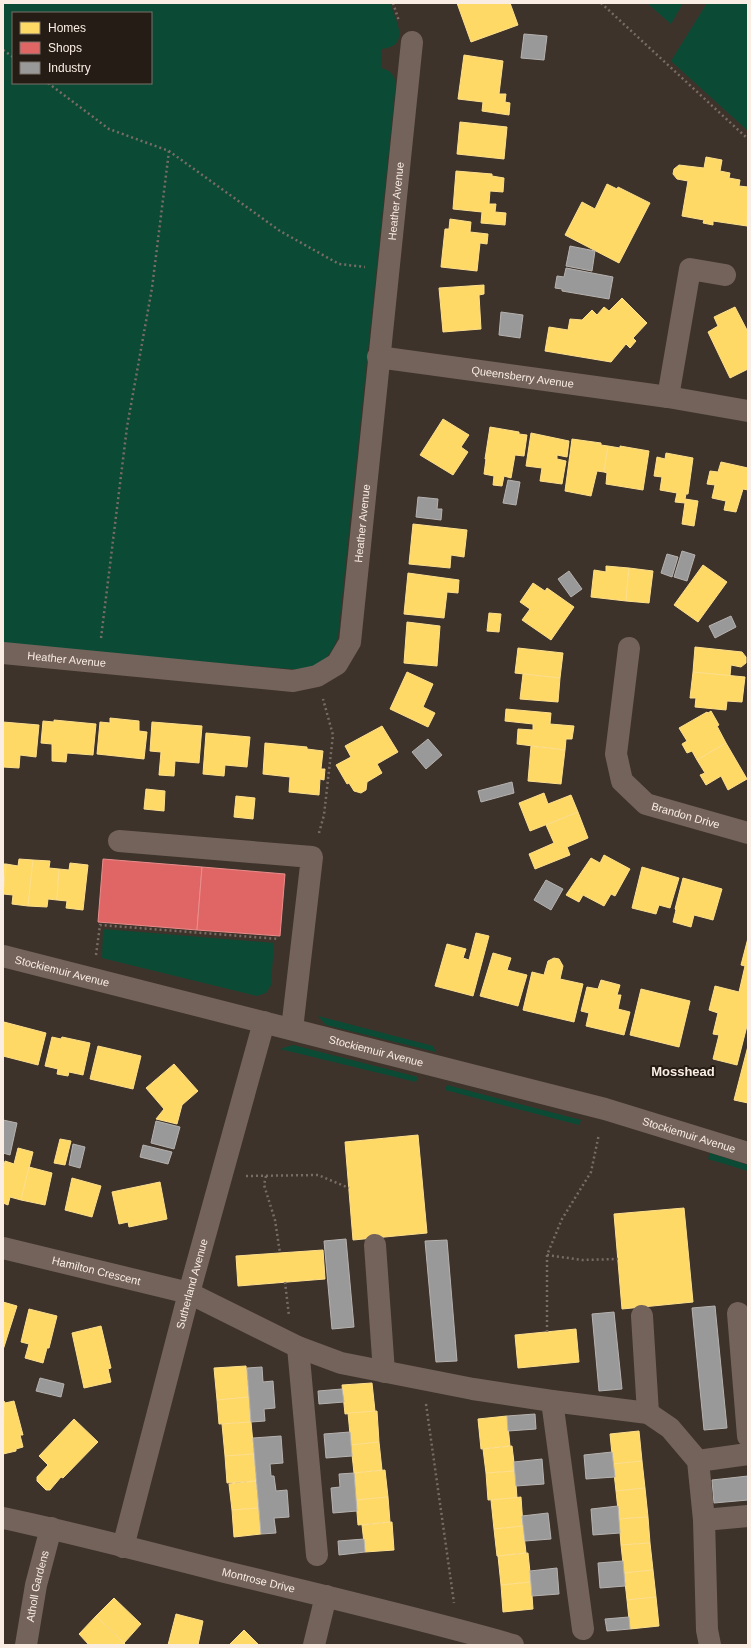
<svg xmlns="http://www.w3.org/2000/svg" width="751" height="1648" viewBox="0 0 751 1648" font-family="Helvetica,sans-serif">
<rect width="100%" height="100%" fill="#3d332a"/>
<g fill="#0b4b36" fill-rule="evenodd">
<path d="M3 3H390C396 21 411 46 382 49L381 68C390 70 394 74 396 83L338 637C330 658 323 663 303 670L3 646ZM13 13H151V83H13Z"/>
<path d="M647 3H683L671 24Z"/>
<path d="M707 3H748V131L671 61Z"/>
<path d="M103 929 274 943 271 985 266 993 257 996 102 958Z"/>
<path d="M318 1016 433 1046 436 1052 326 1025Z"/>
<path d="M293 1045 418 1077 416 1082 280 1049Z"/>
<path d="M447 1085 581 1120 579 1125 445 1090Z"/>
<path d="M710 1153 748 1165V1171L708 1159Z"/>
</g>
<g fill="#ffd966" stroke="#fedf8c">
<path d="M457 3H510L518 25 471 42Z"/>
<path d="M464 55 503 61 499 94H506L505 102 510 103 509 115 482 111 483 102 458 99Z"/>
<path d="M460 122 507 127 504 159 457 154Z"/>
<path d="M706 157 722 160 720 171 730 173 729 178 740 180 739 186 748 187 747 226 713 221V225L703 223 704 220 682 216 688 181 677 179 673 174 674 169 679 165 704 168Z"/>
<path d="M456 171 492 174V176L504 178 503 192 490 191 489 204H496L495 212 506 213 505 225 481 223 482 212 453 209Z"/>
<path d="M607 184 617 189 618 187 650 203 619 263 565 235 582 202 595 209Z"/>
<path d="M450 219 471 222 470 232 488 234 487 244 480 243 477 271 441 267 445 229H449Z"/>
<path d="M484 285V294L479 295 481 329 443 332 439 288Z"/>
<path d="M622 298 647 323 633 338 636 341 630 348 626 344 611 362 545 351 549 327 568 330 570 319 582 320 592 310 597 315 604 307 609 311Z"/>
<path d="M735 307 748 332V369L730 378 708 332 718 326 714 317Z"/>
<path d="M443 419 469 435 461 447 468 452 453 475 420 455Z"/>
<path d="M490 427 519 432V434L527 435 524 456 515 455 511 478 504 476 502 486 493 485 494 476 484 474 486 459H485Z"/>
<path d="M531 433 569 441 567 457 557 455V459L566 461 562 484 540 481 542 468 526 466Z"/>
<path d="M572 439 601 443V445L608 446 604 472 597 471 591 496 565 491Z"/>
<path d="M608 446 620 448V446L649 451 643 490 606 484 607 473 604 472Z"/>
<path d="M666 453 693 458 688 494H686L685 499 698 501 694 526 682 524 685 503 675 502 677 493 660 490 662 477 654 476 657 457 665 459Z"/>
<path d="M721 462 748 468V490L743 489 736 512 724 510 726 501 712 498 715 485 707 484 710 471 718 472Z"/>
<path d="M413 524 467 530 464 557 451 555 450 568 409 564Z"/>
<path d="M703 565 727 582 698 622 674 605Z"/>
<path d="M606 566 629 568 626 601 591 597 594 570 606 572Z"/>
<path d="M629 568 653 571 649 603 626 601Z"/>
<path d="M408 573 459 580 458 593 447 592 444 618 404 614Z"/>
<path d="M533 583 545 591 547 588 574 607 551 640 522 620 530 609 520 602Z"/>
<path d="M489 613 501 614 499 632 487 631Z"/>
<path d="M407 622 440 626 437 666 404 663Z"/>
<path d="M695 647 742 652 746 657V663L741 667 731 665 730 676 693 672Z"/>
<path d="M518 648 563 653 560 678 515 673Z"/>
<path d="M407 672 433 684 423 707 435 713 428 727 390 709Z"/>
<path d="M693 672 745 677 742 702 727 701 726 710 695 707 696 698H690Z"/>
<path d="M523 674 560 678 558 702 520 699Z"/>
<path d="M506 709 551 713 550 724 574 726 572 739H566L565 750 517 744 518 729 533 730V724L505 721Z"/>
<path d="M711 711 719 725 717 726 726 743 697 760 692 751 687 753 682 744 687 741 679 728 707 712 708 713Z"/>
<path d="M110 718 139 721V731L147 732 144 759 97 754 100 722 110 723Z"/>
<path d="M54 720 96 724 93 755 67 753 66 762 52 761V744L41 743 43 721 54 722Z"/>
<path d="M3 722 39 725 36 757 20 755 19 768 3 767Z"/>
<path d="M152 722 202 726 199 763 175 761 174 776 159 775 161 752 150 751Z"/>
<path d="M382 726 398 752 377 764 382 773 367 782 366 790 361 793 354 791 349 783 347 784 336 765 351 757 345 746Z"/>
<path d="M206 733 250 737 247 767 225 765 224 776 203 774Z"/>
<path d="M265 743 307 747V749L323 751 321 769H325L324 780 320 779 319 795 289 792 290 777 263 774Z"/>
<path d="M726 743 747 779 728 790 721 776 706 785 700 775 705 773 697 760Z"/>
<path d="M531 746 565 750 561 784 528 781Z"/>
<path d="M146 789 165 791 164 811 144 809Z"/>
<path d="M544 793 548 804 571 795 578 812 530 831 519 803Z"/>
<path d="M236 796 255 798 253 819 234 817Z"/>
<path d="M578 812 588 838 567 847 570 855 535 869 529 854 554 843 546 825Z"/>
<path d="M604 855 630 869 615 896 611 894 604 906 583 895 579 902 566 895 591 858 600 863Z"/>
<path d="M19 859 33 860 28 906 12 904 13 895 3 894 6 864 18 866Z"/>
<path d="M33 860 50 861 49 868 59 869 57 900 48 899 47 907 28 906Z"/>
<path d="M70 863 88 865 83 910 66 908 67 901 57 900 59 869 69 870Z"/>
<path d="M3 864H6L3 894Z"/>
<path d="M642 867 679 878 670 908 659 905 656 914 632 908Z"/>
<path d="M125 872 163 875 160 920 121 918Z"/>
<path d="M163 875 201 878 198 923 160 920Z"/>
<path d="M201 878 240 881 237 926 198 923Z"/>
<path d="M683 878 722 889 713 920 694 915 691 927 673 922 676 910 675 909Z"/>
<path d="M240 881 277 884 274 929 237 926Z"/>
<path d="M476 933 489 936 473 996 435 986 447 944 466 949 463 958 469 960Z"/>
<path d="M748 938V1022L737 1065 713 1059 719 1035 713 1034 718 1013 709 1010 715 986 739 992 745 966 741 965Z"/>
<path d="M493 953 511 958 507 970 527 975 518 1006 480 996Z"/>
<path d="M554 958 559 959 563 966 560 979 583 984 574 1022 523 1010 532 972 544 975 548 961Z"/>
<path d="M601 980 620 985 617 995H621L618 1009 630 1012 624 1035 586 1026 589 1013 581 1011 587 987 598 989Z"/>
<path d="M641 989 690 1001 679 1047 630 1035Z"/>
<path d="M4 1022 46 1033 38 1065 3 1056V1028Z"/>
<path d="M52 1037 61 1039 62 1037 90 1043 83 1075 69 1072 68 1076 57 1074 58 1069 45 1066Z"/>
<path d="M98 1046 141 1056 133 1089 90 1079Z"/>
<path d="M748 1046V1103L734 1100Z"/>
<path d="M174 1064 198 1091 182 1105 177 1124 156 1119 164 1109 146 1088Z"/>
<path d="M418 1135 427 1233 353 1240 345 1142Z"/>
<path d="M60 1139 71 1141 65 1165 54 1163Z"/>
<path d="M18 1148 33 1152 21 1200 10 1197 8 1205 3 1203V1171L5 1161 14 1164Z"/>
<path d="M29 1167 52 1173 45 1205 21 1200Z"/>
<path d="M72 1178 101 1186 92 1217 65 1210Z"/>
<path d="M160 1182 167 1219 129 1227 128 1222 119 1224 112 1192Z"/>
<path d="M684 1208 693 1302 622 1309 614 1214Z"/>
<path d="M323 1250 325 1279 238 1286 236 1256Z"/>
<path d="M3 1302 17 1306 3 1350Z"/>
<path d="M29 1309 57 1316 49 1348H47L43 1363 25 1358 29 1344 21 1342Z"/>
<path d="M101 1326 111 1368 108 1369 111 1382 84 1388 72 1333Z"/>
<path d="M576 1329 579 1362 518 1368 515 1335Z"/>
<path d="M246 1366 249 1397 217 1400 214 1368Z"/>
<path d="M372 1383 375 1411 345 1414 342 1385Z"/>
<path d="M249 1397 251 1422 219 1424 217 1400Z"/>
<path d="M4 1401 5 1403 14 1401 23 1435H20L23 1447 16 1449V1451L3 1454Z"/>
<path d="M377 1411 379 1442 351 1445 348 1413Z"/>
<path d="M507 1416 510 1446 481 1449 478 1419Z"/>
<path d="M74 1419 98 1442 63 1478 61 1477 50 1490H46L37 1481V1477L48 1465 39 1456Z"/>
<path d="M251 1422 254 1454 225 1456 222 1424Z"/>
<path d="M639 1431 642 1461 613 1464 610 1434Z"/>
<path d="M379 1442 382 1470 354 1473 351 1445Z"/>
<path d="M512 1446 515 1471 486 1473 483 1449Z"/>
<path d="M254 1454 256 1481 227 1483 225 1456Z"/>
<path d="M642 1461 645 1488 616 1491 613 1464Z"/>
<path d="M385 1470 388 1497 356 1500 354 1473Z"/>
<path d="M515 1471 517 1498 488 1500 486 1473Z"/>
<path d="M256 1481 259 1508 232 1510 229 1484Z"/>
<path d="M645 1488 648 1517 619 1519 616 1491Z"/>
<path d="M388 1497 390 1522 358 1525 356 1500Z"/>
<path d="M521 1497 523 1526 494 1529 491 1500Z"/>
<path d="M259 1508 261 1534 234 1537 232 1510Z"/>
<path d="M648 1517 650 1543 621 1545 619 1519Z"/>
<path d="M392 1522 394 1550 365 1552 362 1525Z"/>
<path d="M523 1526 526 1553 497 1556 494 1529Z"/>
<path d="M650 1543 653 1570 624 1573 621 1545Z"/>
<path d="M528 1553 531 1582 501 1585 498 1556Z"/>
<path d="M653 1570 656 1597 627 1600 624 1573Z"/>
<path d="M531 1582 533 1609 503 1612 501 1585Z"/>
<path d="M656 1597 659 1626 630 1629 627 1600Z"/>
<path d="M114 1598 141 1624 124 1643 96 1616Z"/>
<path d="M176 1614 203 1621 198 1645H168Z"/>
<path d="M96 1616 124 1643 126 1645H89L79 1634Z"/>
<path d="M244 1630 259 1645H229Z"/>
</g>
<g fill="#e06666" stroke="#e88e8c">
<path d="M103 859 202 867 197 930 98 922Z"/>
<path d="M202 867 285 874 280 936 197 930Z"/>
</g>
<g fill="#999" stroke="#b6b2b0">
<path d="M524 34 547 36 544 60 521 58Z"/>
<path d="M570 246 595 251 592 271 566 266Z"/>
<path d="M566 268 613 277 609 299 562 291V289L555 288 557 276 564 277Z"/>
<path d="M501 312 523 315 520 338 499 335Z"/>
<path d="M508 480 520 482 516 505 503 503Z"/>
<path d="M418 497 438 499 437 509H442L441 520 416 517Z"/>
<path d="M682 551 695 555 687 581 674 577Z"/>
<path d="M667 554 678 557 672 577 661 573Z"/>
<path d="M569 571 582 589 571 597 558 579Z"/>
<path d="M731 616 736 627 715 638 709 626Z"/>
<path d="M428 739 442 755 426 769 412 752Z"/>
<path d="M512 782 514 793 481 802 478 791Z"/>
<path d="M546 880 563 889 551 910 534 900Z"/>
<path d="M3 1120 17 1123 10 1155 3 1153Z"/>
<path d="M156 1121 180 1127 174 1149 151 1143Z"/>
<path d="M73 1144 85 1147 80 1168 69 1165Z"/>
<path d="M143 1145 172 1152 168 1164 140 1157Z"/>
<path d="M346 1239 354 1327 332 1329 324 1241Z"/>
<path d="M447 1240 457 1361 436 1362 425 1241Z"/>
<path d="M715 1306 727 1428 704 1430 692 1308Z"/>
<path d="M614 1312 622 1389 599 1391 592 1314Z"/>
<path d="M262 1367 263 1382 273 1381 275 1408 264 1409 265 1421 251 1422 247 1368Z"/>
<path d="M40 1378 64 1384 61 1397 36 1391Z"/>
<path d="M342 1389 344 1402 319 1404 318 1391Z"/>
<path d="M535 1414 536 1429 508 1431 507 1416Z"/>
<path d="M350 1432 352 1456 326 1458 324 1434Z"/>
<path d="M281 1436 283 1463 270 1464 271 1476H274L276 1491 287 1490 289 1517 274 1518 276 1533 261 1534 253 1438Z"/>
<path d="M612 1452 615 1477 586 1479 584 1455Z"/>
<path d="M542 1459 544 1484 516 1486 514 1462Z"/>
<path d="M354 1473 357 1511 333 1513 331 1488 340 1487 339 1474Z"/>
<path d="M748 1476V1500L714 1503 712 1480Z"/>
<path d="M618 1506 620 1533 593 1535 591 1509Z"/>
<path d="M548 1513 551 1539 525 1541 522 1516Z"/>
<path d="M364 1539 365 1552 339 1555 338 1541Z"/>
<path d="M623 1561 625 1586 600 1588 598 1563Z"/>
<path d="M557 1568 559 1594 532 1596 530 1571Z"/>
<path d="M629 1617 630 1629 607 1631 605 1619Z"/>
</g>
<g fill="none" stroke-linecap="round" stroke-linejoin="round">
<g stroke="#796c66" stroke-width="2.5" stroke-dasharray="2 3" stroke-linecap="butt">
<path d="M393 3 399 21"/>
<path d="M601 3 748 139"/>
<path d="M3 50 13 57"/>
<path d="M48 83 109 129 169 151 280 231 339 264 365 267"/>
<path d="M101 638 127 427 152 288 169 151"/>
<path d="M319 833 324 815 333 735 323 699"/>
<path d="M96 955 100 925 279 939"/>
<path d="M246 1176 318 1175 349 1188"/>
<path d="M266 1176 264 1185 275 1220 280 1253"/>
<path d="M547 1255 582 1260 618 1259"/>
<path d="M285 1282 289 1316"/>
<path d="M547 1332V1255L562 1219 591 1172 599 1134"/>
<path d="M426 1404 454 1603"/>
</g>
<g stroke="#74635b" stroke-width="22">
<path id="s1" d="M378 357 668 397 748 411"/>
<path d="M668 397 690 269 725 275"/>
<path id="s2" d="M629 648 616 754 622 781 646 804 748 833"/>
<path id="s3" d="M3 653 293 681 317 676 337 664 350 642C370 442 392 242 412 42"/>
<path d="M119 841 312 857 292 1029"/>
<path id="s4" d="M3 956 605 1109 748 1153"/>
<path d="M375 1245 384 1372"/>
<path id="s5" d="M3 1248 189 1293 298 1347 341 1363 473 1389 552 1401 648 1413 670 1428 698 1461 704 1520 707 1630 710 1645"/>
<path d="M738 1313 748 1436"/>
<path d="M642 1316 648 1413"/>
<path d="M298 1347 317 1555"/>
<path d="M552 1401 583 1629"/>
<path d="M698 1461 748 1454"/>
<path id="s6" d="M3 1518C75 1533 146 1552 217 1570 316 1594 415 1617 513 1645"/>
<path d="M704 1520 748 1516"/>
<path id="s7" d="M123 1547 189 1293 264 1022"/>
<path id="s8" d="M26 1645 36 1585 51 1528"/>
<path d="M314 1645 326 1596"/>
</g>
</g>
<g text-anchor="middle" stroke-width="4" stroke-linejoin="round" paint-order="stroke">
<g font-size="11" fill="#faede4" stroke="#251c15">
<text dy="4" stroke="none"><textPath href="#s3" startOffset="808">Heather Avenue</textPath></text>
<text dy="4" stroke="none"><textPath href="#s1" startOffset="146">Queensberry Avenue</textPath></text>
<text dy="4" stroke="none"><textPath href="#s3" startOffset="484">Heather Avenue</textPath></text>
<text dy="4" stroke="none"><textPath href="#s3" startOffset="64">Heather Avenue</textPath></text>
<text dy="4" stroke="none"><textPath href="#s2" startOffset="209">Brandon Drive</textPath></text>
<text dy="4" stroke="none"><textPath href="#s4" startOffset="61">Stockiemuir Avenue</textPath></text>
<text dy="4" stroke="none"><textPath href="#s4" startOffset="385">Stockiemuir Avenue</textPath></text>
<text dy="4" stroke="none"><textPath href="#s4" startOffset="709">Stockiemuir Avenue</textPath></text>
<text dy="4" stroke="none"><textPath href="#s5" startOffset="96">Hamilton Crescent</textPath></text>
<text dy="4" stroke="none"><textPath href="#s7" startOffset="272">Sutherland Avenue</textPath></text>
<text dy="4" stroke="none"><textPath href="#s6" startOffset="263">Montrose Drive</textPath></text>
<text dy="4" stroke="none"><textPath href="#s8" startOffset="60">Atholl Gardens</textPath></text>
</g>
<g font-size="13" font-weight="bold" fill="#faede4" stroke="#251c15">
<text x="683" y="1076">Mosshead</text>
</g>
</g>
<rect width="751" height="1648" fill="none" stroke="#faede4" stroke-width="8"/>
<rect x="12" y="12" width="140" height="72" fill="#251c15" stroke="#7a7068"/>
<rect x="20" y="22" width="20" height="12" fill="#ffd966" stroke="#7a7068"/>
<text x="48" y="32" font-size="12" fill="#faede4">Homes</text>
<rect x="20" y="42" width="20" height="12" fill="#e06666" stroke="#7a7068"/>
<text x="48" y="52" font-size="12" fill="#faede4">Shops</text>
<rect x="20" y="62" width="20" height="12" fill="#999999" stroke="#7a7068"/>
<text x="48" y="72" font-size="12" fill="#faede4">Industry</text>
</svg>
